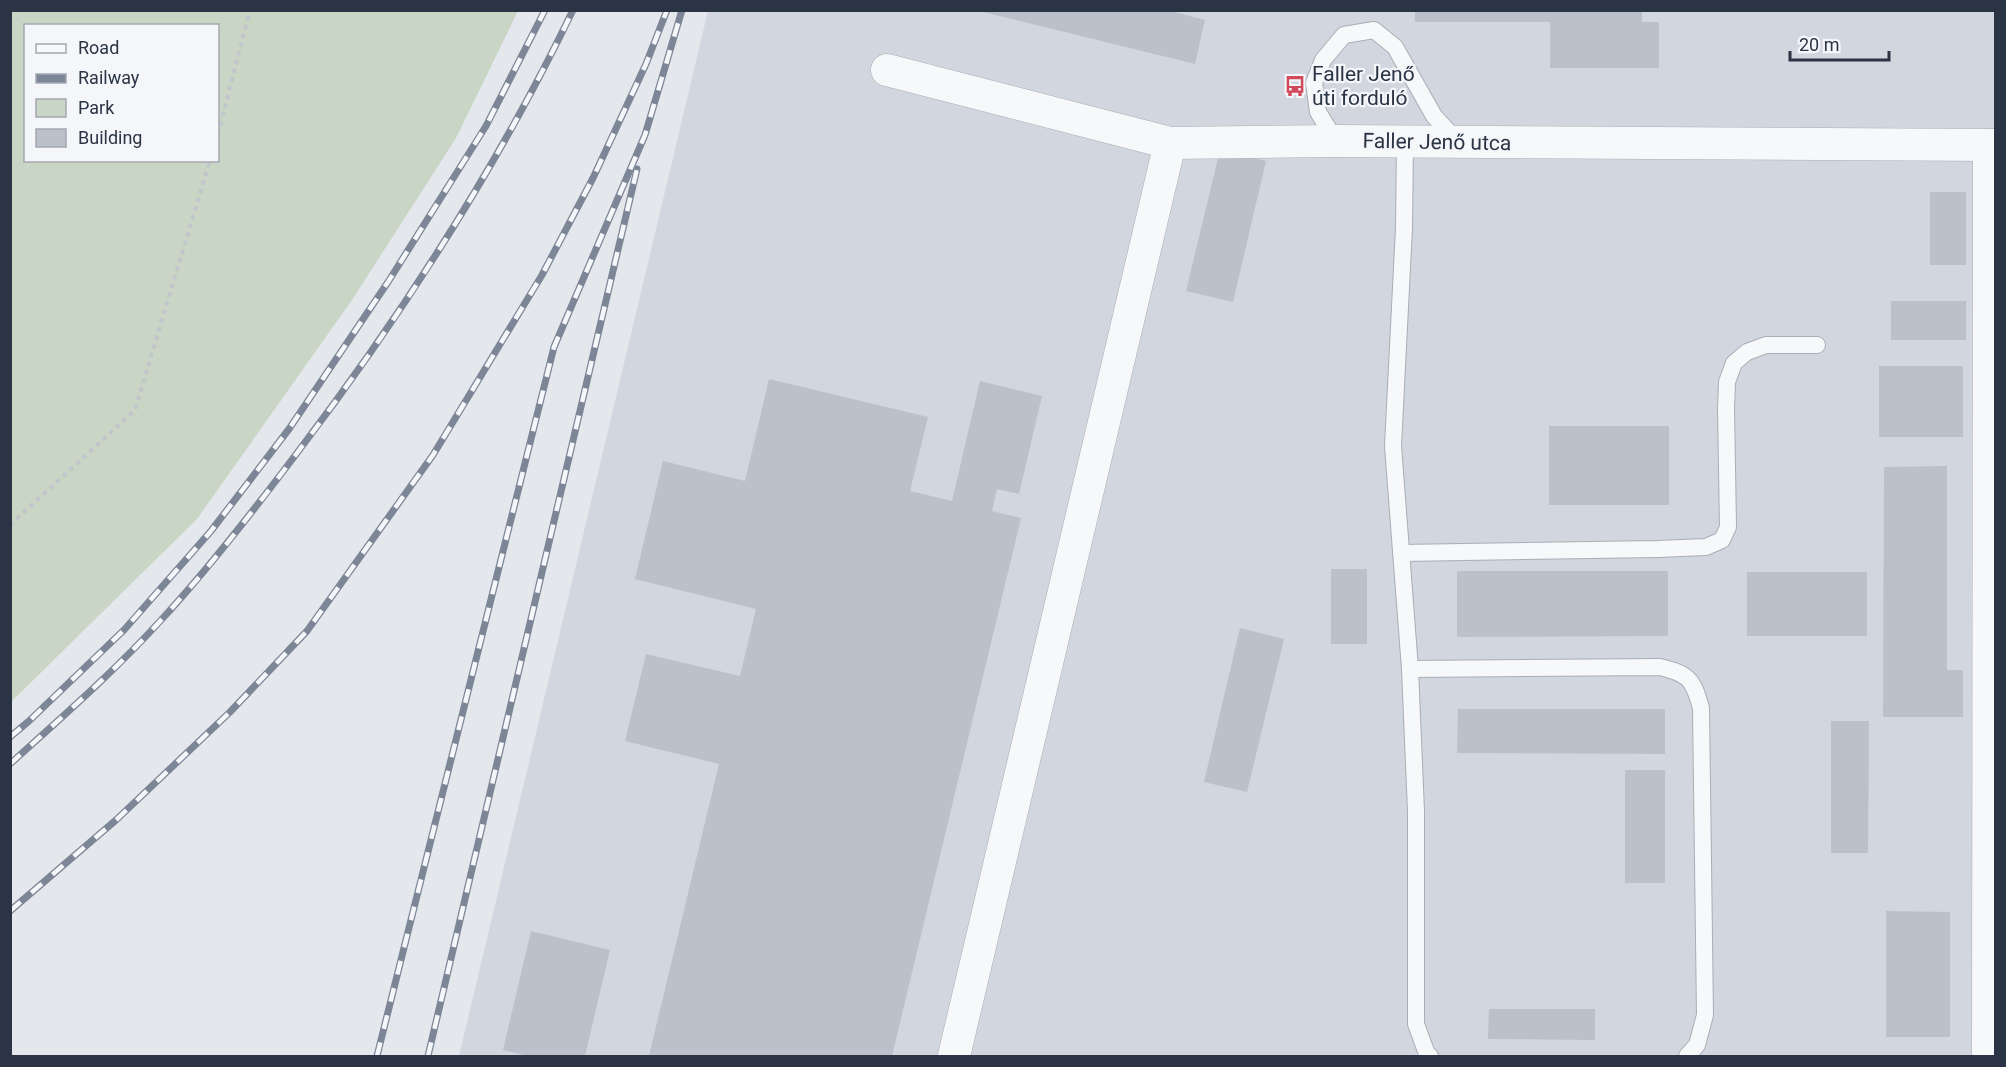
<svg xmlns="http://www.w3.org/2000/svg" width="2006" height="1067" viewBox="0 0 2006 1067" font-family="Roboto,sans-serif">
<rect width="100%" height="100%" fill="#e4e7ec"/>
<path fill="#d2d6de" d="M708 11H1995V1056H459Z"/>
<path fill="#c9d6c5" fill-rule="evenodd" d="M11 10 518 11 456 138 352 300 197 519 11 702ZM26 26H218V160H26Z"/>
<g fill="#bbc0ca">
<path d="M975 10H1167L1205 20 1195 64Z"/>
<path d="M1415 10H1642V22H1659V68H1550V22H1415Z"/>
<path d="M1220 150 1266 161 1233 302 1186 291Z"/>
<rect x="1930" y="192" width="36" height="73"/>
<rect x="1891" y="301" width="75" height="39"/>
<rect x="1879" y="366" width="84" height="71"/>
<path d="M769 379 928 417 910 491 952 501 980 381 1042 396 1019 494 997 489 992 511 1021 518 892 1056H649L719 764 625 741 646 654 740 676 756 609 635 579 663 461 745 481Z"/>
<rect x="1549" y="426" width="120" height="79"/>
<path d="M1947 466V670H1963V717H1883L1884 467Z"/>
<rect x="1331" y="569" width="36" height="75"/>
<path d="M1457 571H1668V636L1457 637Z"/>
<rect x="1747" y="572" width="120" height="64"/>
<path d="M1240 628 1284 639 1247 792 1204 782Z"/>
<path d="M1458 709H1665V754L1457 753Z"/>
<path d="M1831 721H1869L1868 853H1831Z"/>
<rect x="1625" y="770" width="40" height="113"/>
<path d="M1886 911 1950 912V1037H1886Z"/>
<path d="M531 931 610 950 585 1056H528L503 1050Z"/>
<path d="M1489 1009H1595V1040L1488 1039Z"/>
</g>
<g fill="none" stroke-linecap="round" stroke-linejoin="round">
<defs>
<g id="lane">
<path d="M1336 141 1318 112 1314 83 1323 60 1344 35 1374 30 1395 47 1434 116 1458 142"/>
<path d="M1405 142 1404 228 1393 446 1410 669 1416 811V1024L1427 1054 1430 1056"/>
<path d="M1401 553 1658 549 1706 547 1722 540 1728 527 1726 408 1727 382 1734 363 1747 352 1766 345H1817"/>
<path d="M1410 669 1660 667C1689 674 1693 679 1701 708L1705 1015 1697 1045 1687 1056"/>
</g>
<g id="street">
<path d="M887 70 1170 143 1336 141 1996 145"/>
<path d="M954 1056 1170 143"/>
<path d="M1988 1056 1989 145"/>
</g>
</defs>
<use href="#lane" stroke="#a9aeb7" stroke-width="18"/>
<use href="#street" stroke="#a9aeb7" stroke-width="33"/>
<g stroke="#c2c5cb" stroke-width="4" stroke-dasharray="4.5 4.5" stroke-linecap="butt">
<path d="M218 134 250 10"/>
<path d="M10 525 135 410 210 160"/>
</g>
<use href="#lane" stroke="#f7f8fa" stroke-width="16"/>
<use href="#street" stroke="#f7f8fa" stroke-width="32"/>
<defs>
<g id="rail">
<path d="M10 737 29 721 124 630 211 531 289 429 388 282 486 126 545 10"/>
<path d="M10 764C62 717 115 671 162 619 210 567 254 510 297 453 402 315 497 168 573 10"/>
<path d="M10 911 116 820 230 712 307 631 433 455 542 275 593 178 646 64 667 10"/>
<path d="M377 1056 554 347 645 135 682 10"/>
<path d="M428 1056 637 169"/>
</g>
</defs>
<use href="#rail" stroke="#7d8696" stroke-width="7"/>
<use href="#rail" stroke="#f4f6f9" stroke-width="4.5" stroke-dasharray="14" stroke-linecap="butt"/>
</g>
<defs>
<symbol id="bus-bare" viewBox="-9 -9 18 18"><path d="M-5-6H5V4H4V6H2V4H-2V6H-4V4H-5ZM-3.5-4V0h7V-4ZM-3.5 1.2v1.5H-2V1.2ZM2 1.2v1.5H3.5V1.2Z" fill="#d1495b" stroke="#f4f6f9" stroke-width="2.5" paint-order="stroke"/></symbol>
</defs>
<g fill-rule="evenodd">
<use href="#bus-bare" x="1280" y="71" width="30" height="30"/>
</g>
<g text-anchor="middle" stroke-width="4.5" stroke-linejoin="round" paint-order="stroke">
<g font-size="21" fill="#2b3445" stroke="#f4f6f9" text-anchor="start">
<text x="1312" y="81">Faller Jenő<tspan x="1312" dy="24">úti forduló</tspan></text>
</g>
<g font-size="21" fill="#2b3445" stroke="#f4f6f9">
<text transform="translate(1437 142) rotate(1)" y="7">Faller Jenő utca</text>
</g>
</g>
<rect width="2006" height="1067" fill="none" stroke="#2b3445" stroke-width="24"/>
<rect x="24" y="24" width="195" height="138" fill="#f4f6f9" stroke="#a4a8b1" stroke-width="1.5"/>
<rect x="36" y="44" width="30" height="9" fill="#f7f8fa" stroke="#a4a8b1" stroke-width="1.5"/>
<text x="78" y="54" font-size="18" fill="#2b3445">Road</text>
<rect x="36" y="74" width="30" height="9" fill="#7d8696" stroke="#a4a8b1" stroke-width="1.5"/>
<text x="78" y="84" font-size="18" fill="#2b3445">Railway</text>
<rect x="36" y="99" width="30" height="18" fill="#c9d6c5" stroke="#a4a8b1" stroke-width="1.5"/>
<text x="78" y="114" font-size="18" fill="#2b3445">Park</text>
<rect x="36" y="129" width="30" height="18" fill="#bbc0ca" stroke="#a4a8b1" stroke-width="1.5"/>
<text x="78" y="144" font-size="18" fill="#2b3445">Building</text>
<path d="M1790 51v9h99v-9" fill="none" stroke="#2b3445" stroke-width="3"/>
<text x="1799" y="51" font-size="18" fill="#2b3445" stroke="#f4f6f9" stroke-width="4.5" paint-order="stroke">20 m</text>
</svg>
